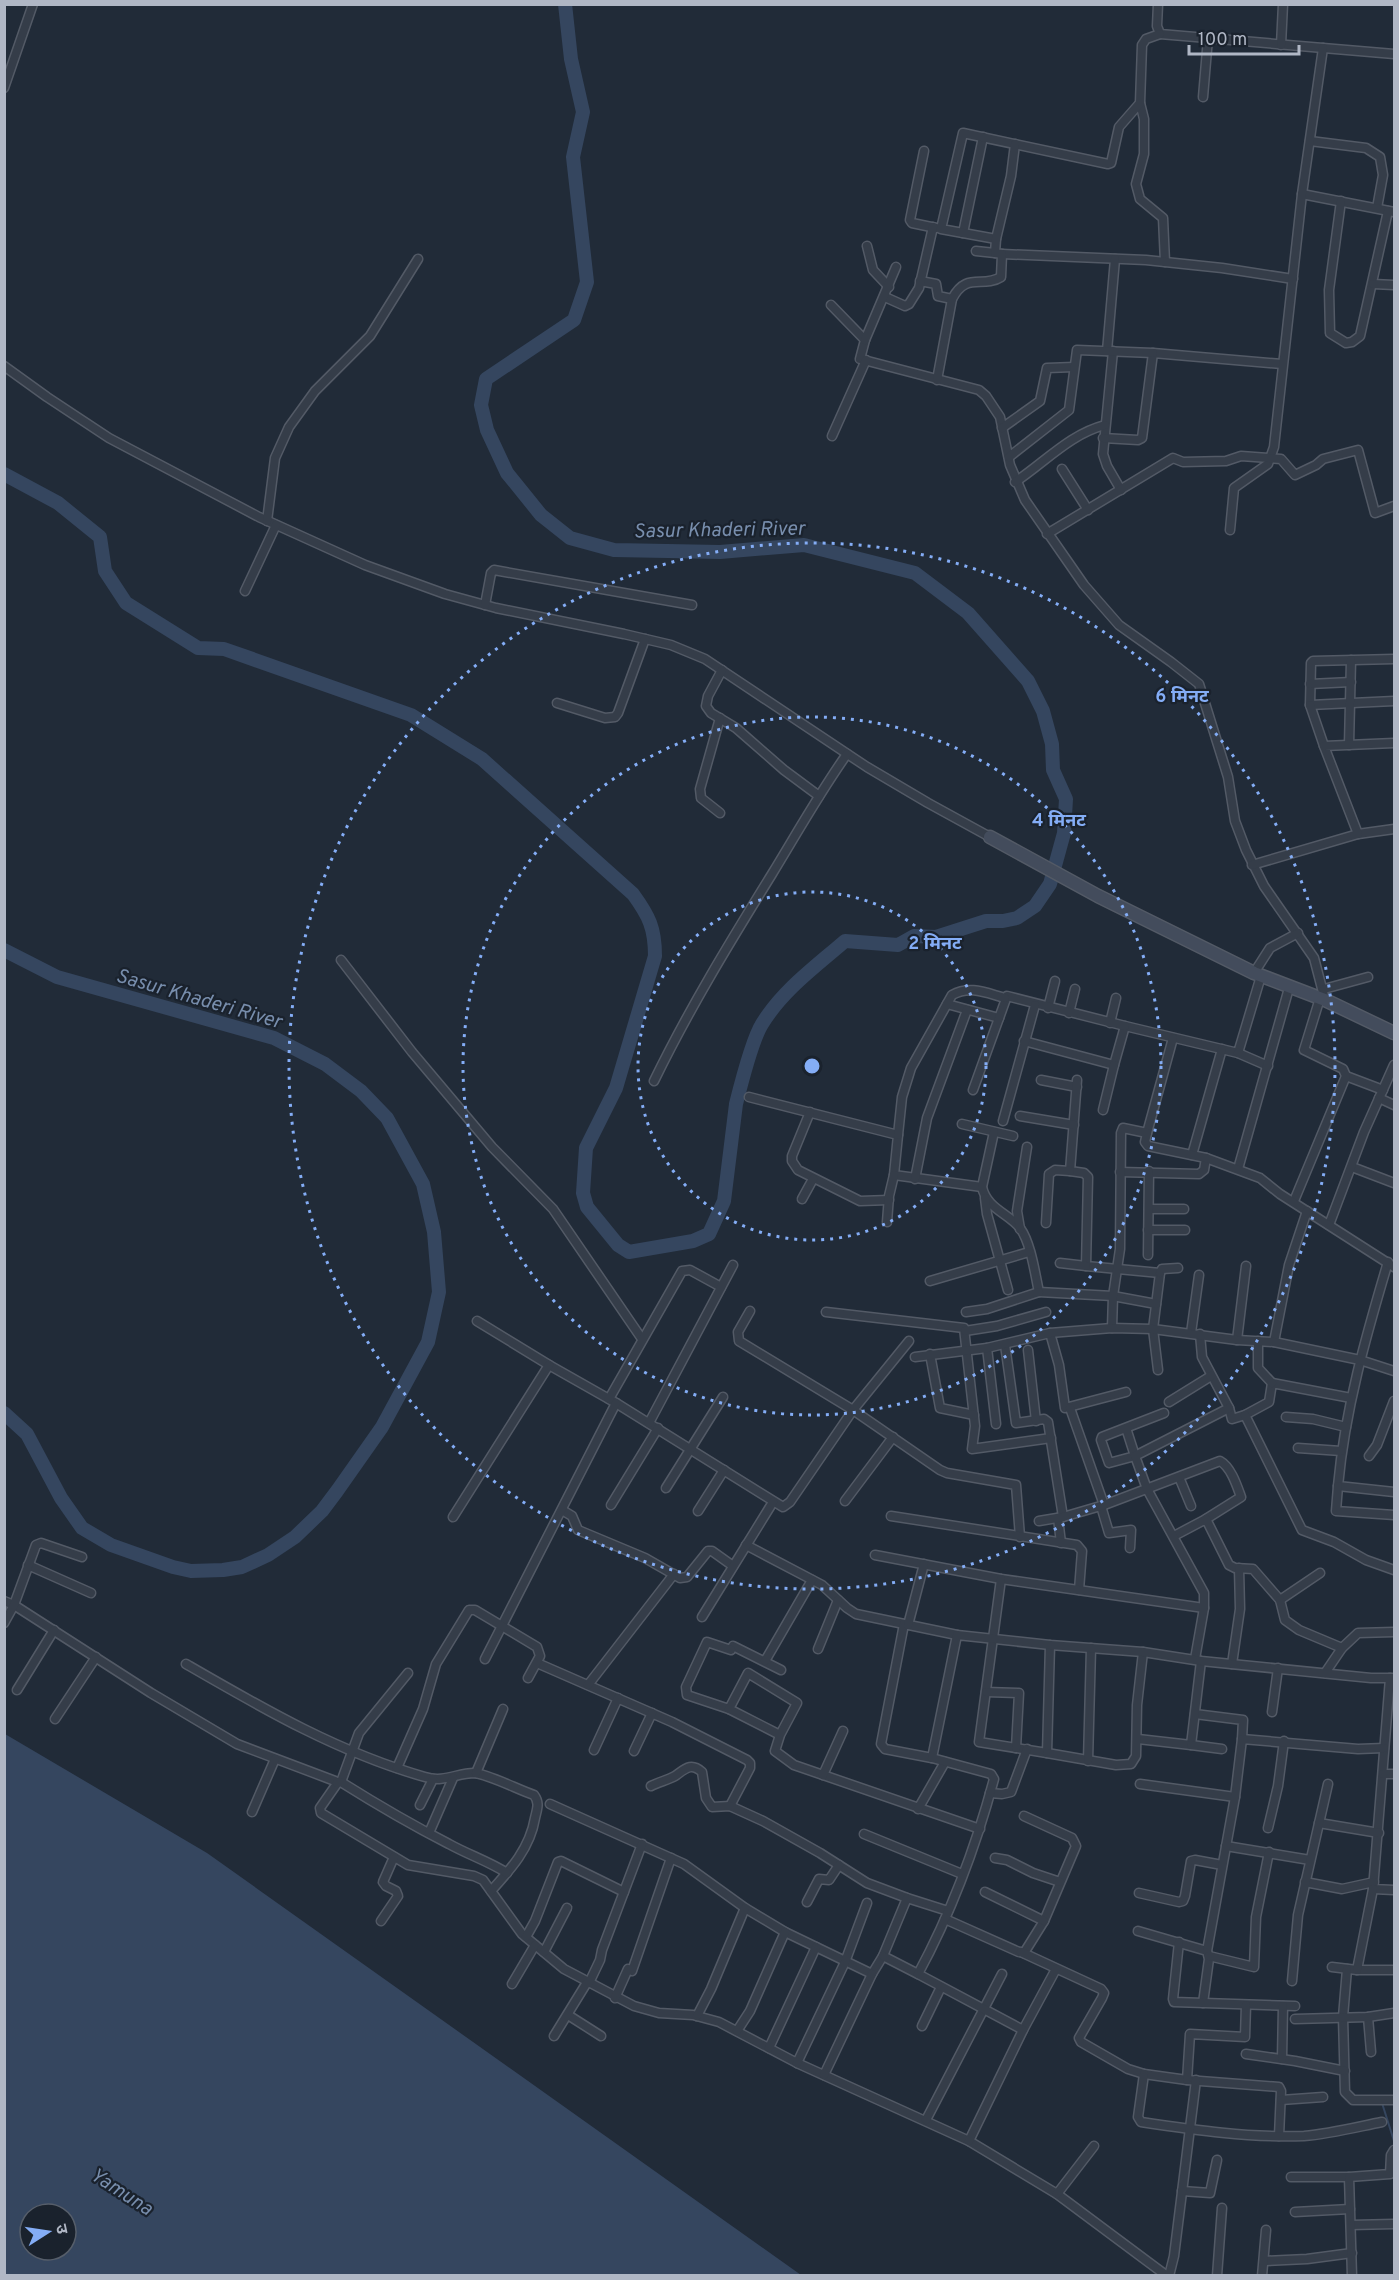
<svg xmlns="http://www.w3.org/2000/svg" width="1399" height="2280" viewBox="0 0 1399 2280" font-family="Overpass,'Noto Sans Devanagari',sans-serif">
<rect width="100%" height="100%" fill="#212b38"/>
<path fill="#35465f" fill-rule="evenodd" d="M5 1734 207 1853 801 2275H5ZM30 2214H66V2250H30Z"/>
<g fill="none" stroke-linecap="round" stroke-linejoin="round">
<path stroke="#35465f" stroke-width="2" d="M1382 2103 1394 2141"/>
<g stroke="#35465f" stroke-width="14">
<path d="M4 474 58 503 100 537 105 571 126 603 198 648 224 649 411 715 482 759 633 894C649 916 655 928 655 956L616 1088 586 1148 583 1193 587 1207 618 1245 629 1252 693 1241 709 1234 724 1201 736 1104C741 1084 752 1040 762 1024 783 990 815 967 845 941L898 945 914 936 936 937 986 921H1003L1017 918 1035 906 1050 884 1064 833 1066 799 1053 770 1052 744 1043 711 1028 681 968 613 915 573 804 545 720 552 614 550 570 538 541 515 507 473 487 430 481 405 486 379 574 320 587 282 573 157 583 112 571 59 565 4"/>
<path d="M4 950 57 977 274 1038 325 1064 361 1091 387 1118 423 1184 434 1232 439 1292 428 1342 382 1427 337 1491 322 1511 295 1537 268 1555 242 1567 223 1570 191 1571 173 1567 111 1545 82 1528 61 1498 27 1434 4 1413"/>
</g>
<defs>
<g id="street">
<path d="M1158 4 1157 26 1160 34 1394 54"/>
<path d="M1281 45 1283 4"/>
<path d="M4 88 33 4"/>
<path d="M1203 97 1208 38"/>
<path d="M1140 103 1144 119V154L1136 184 1140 199 1163 218 1165 262"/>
<path d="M1310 141 1366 148 1380 157 1383 175 1377 208"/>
<path d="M924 151 910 220 912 223 936 228"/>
<path d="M1302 194 1394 212"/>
<path d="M1341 201 1329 290 1330 333 1346 343 1352 342 1360 336 1388 211"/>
<path d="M963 233 983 137"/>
<path d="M996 239 941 229 963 133 1108 164 1111 163 1119 127 1140 103 1142 45 1146 39 1160 34"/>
<path d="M867 246 873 270 889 287"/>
<path d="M976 251 995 253"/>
<path d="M1002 254 1146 260 1222 268 1293 279"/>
<path d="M920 281 936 284 938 296 952 299"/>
<path d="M1373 284 1394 285"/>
<path d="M885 297 905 306 909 304 919 288 933 227"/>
<path d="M831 305 865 340 860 359 979 390 986 396 1000 417 1010 465 1025 500 1084 585 1119 625 1171 662 1199 684 1228 777 1235 821 1246 850 1264 886 1314 958 1325 1000"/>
<path d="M865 340 896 267"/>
<path d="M1107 351 1115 259"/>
<path d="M1113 351 1103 454 1107 466 1121 490"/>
<path d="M4 366 47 397 109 438 259 517 365 565 445 594 496 608 624 634 671 645 705 659 867 767 928 803 990 837"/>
<path d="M937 380 952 299C967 271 982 289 1001 277L1002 254 995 253 996 239 1011 176 1015 144"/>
<path d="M1002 428 1040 401 1047 368 1074 367"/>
<path d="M832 436 866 360"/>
<path d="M1103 438 1138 440 1142 438 1153 353 1282 364"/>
<path d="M1009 457 1069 410 1077 350 1153 353"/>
<path d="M1062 469 1088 510"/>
<path d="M1015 482C1045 462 1070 434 1105 425"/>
<path d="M267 521 275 458 289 427 315 391 370 336 418 259"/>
<path d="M1230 530 1234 488 1268 464 1274 447 1302 194 1323 48"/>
<path d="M1047 534 1173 458 1183 462 1226 461 1241 456 1281 459 1295 475 1316 465 1323 459 1358 450 1375 513 1394 506"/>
<path d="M245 591 276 525"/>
<path d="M485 605 491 573 494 570 692 605"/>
<path d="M1394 659 1313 661 1311 663 1310 705 1394 701"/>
<path d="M722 670 708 696 706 706 711 713 736 728 784 770 819 796"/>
<path d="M1310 684 1351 682"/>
<path d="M557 703 605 718 615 717 618 713 645 639"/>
<path d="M1310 705 1324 746"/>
<path d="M1349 745 1351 660"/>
<path d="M720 813 701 798 700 789 720 718"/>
<path d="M1358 834 1394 829"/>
<path d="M1252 865 1358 834 1324 746 1394 743"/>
<path d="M341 960 412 1052 492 1147 553 1209 642 1339"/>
<path d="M1254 973 1270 948 1298 933"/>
<path d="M1324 989 1368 977"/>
<path d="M947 1004 999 1018"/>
<path d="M1048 1008 1055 981"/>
<path d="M1069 1013 1075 989"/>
<path d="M1110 1023 1116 998"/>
<path d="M1024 1041 1114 1065 1125 1026 1238 1053 1261 976"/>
<path d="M1238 1053 1268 1066"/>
<path d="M1346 1076 1383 1090"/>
<path d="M1041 1080 1077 1087"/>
<path d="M1077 1080 1070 1171 1084 1173 1088 1177 1086 1266 1160 1273 1153 1329 1158 1370"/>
<path d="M654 1081C689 1009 730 942 772 874 797 833 820 792 847 754"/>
<path d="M973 1090 1007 996 1125 1026"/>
<path d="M749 1097 898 1135 894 1175 982 1187"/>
<path d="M1379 1098 1394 1105"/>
<path d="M1103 1110 1114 1065"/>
<path d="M810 1112 792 1156V1161L798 1170 860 1201 889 1200"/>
<path d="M1020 1116 1074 1125"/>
<path d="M1003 1121 1035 1005"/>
<path d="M962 1124 1013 1136"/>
<path d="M994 1132 982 1187C987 1209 1008 1213 1020 1228 1031 1243 1035 1274 1039 1292L1113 1296 1156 1304"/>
<path d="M1147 1133 1173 1038"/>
<path d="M898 1135 902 1097 911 1068 952 995C970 985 986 993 1005 998"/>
<path d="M1192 1155 1222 1049"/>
<path d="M1352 1167 1394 1183"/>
<path d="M1238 1169 1289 988"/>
<path d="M1120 1172 1199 1174 1204 1170 1206 1158"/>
<path d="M915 1179 927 1118 967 1010"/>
<path d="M985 1198 987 1214 1008 1290"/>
<path d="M802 1199 813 1179"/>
<path d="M1294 1201 1346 1076 1343 1069 1304 1050 1320 998"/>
<path d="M1149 1209H1184"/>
<path d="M887 1222 889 1196 894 1175"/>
<path d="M1046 1223 1049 1174 1055 1170 1070 1171"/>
<path d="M1329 1225 1364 1132 1394 1065"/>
<path d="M1020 1229 1017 1211 1027 1147"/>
<path d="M1148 1230H1185"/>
<path d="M1148 1255 1149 1171"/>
<path d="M1388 1262C1366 1336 1345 1409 1338 1486L1394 1492"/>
<path d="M1060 1263 1086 1266"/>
<path d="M1160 1273 1162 1269 1178 1268"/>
<path d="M930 1281 1029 1252"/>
<path d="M826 1312 964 1328 975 1426 972 1449 1051 1438"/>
<path d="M966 1312 987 1309 1039 1292"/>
<path d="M477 1321 549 1365 616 1403 783 1507 790 1502 853 1410 739 1341 738 1332 750 1311"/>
<path d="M1112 1328 1113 1296 1120 1249 1121 1133 1123 1128 1147 1133 1145 1142 1148 1146 1206 1158 1260 1178 1280 1194 1394 1267"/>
<path d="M965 1331 997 1326 1046 1312"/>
<path d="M1050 1333 1059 1365 1065 1408 1126 1392"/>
<path d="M1191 1333 1199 1275"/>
<path d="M1200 1334 1202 1357 1229 1408 1232 1419 1245 1415 1269 1402 1272 1383 1351 1398"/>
<path d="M1237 1340 1246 1266"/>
<path d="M909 1341 853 1410 940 1470 947 1473 1016 1485 1020 1537"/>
<path d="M1258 1341V1368L1272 1383"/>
<path d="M1274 1342 1289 1265 1307 1211"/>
<path d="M1005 1345 1016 1423 1044 1419 1048 1422 1063 1517 1058 1518 1061 1543"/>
<path d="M987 1348 996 1424"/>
<path d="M1028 1350 1036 1421"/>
<path d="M930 1354 940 1408 974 1415"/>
<path d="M915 1357 987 1348 1050 1333 1112 1328 1153 1329 1237 1340 1274 1342 1360 1360 1394 1371"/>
<path d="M609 1399 682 1271 690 1270 721 1287"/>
<path d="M1169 1402 1211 1376"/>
<path d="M1070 1408 1104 1505"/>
<path d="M1245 1415 1302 1530 1334 1542 1366 1560 1394 1570"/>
<path d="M1286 1417 1313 1419 1346 1427"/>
<path d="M649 1423 733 1265"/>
<path d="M1126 1428 1135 1456 1109 1463 1101 1440 1102 1437 1164 1413"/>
<path d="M1298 1448 1341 1451"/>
<path d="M1369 1456 1377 1445 1394 1401"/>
<path d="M1179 1477 1191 1506"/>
<path d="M1338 1486 1336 1511 1394 1515"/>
<path d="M666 1488 723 1397"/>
<path d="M845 1501 893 1437"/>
<path d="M611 1505 658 1428"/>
<path d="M1101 1506 1109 1533 1131 1530 1130 1548"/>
<path d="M562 1510 572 1516 578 1530 645 1558 680 1578 687 1577 708 1551H712L733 1566"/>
<path d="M698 1511 724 1470"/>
<path d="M891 1516 1077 1545 1082 1551 1079 1590"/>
<path d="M453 1517 549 1365"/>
<path d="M1039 1521 1063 1517 1104 1505 1220 1461C1231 1467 1237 1486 1241 1497L1206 1519"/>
<path d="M1174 1536 1206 1519 1229 1565 1235 1568 1253 1569 1280 1600 1320 1573"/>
<path d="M746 1545 822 1585 847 1608 856 1614 957 1635"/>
<path d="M875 1555 1001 1579 1204 1608"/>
<path d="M28 1565 91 1593"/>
<path d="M1001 1579 979 1742 1047 1753 1050 1645"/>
<path d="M1280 1600 1285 1620 1299 1630 1342 1648"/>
<path d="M4 1601 14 1605 151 1693 237 1744 335 1781 336 1785 320 1808 321 1813 408 1865 474 1876 483 1880 522 1934 564 1969 634 2006 659 2013 693 2015 719 2022 797 2063 969 2141 1057 2194 1167 2276"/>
<path d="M702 1617 773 1502"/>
<path d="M4 1623 14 1605 36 1545 41 1543 82 1557"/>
<path d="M904 1624 881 1744 885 1749 932 1758"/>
<path d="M908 1625 924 1564"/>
<path d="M733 1646 781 1670"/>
<path d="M818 1649 838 1600"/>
<path d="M485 1659 616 1403"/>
<path d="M1195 1659 1204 1608V1593L1147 1489 1135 1456 1229 1408"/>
<path d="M765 1661 812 1580"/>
<path d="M537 1663 672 1722 747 1760 750 1763V1768L730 1806"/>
<path d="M186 1664C262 1708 339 1753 425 1777 444 1783 457 1773 474 1773 488 1774 519 1790 534 1795 540 1803 537 1809 535 1818 530 1848 511 1869 491 1891"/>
<path d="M1232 1664 1240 1609 1239 1568"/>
<path d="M1325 1673 1342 1648 1358 1633 1394 1632"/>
<path d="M1390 1678 1373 1889 1394 1890"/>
<path d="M588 1685 674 1574"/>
<path d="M17 1690 54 1630"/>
<path d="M986 1692 1019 1693 1016 1748"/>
<path d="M729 1709 687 1695 686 1687 707 1642 731 1650"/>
<path d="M1272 1712 1278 1668"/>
<path d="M1195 1714 1243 1720 1242 1739"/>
<path d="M55 1719 96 1657"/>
<path d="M780 1735 797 1703 748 1673 729 1709 780 1735 775 1751 794 1765 980 1829"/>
<path d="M1138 1739 1191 1745 1201 1661"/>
<path d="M1191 1745 1222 1749"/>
<path d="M594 1750 618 1698"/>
<path d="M634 1751 652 1713"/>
<path d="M1047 1753 1116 1765 1131 1764 1136 1756 1137 1705 1143 1652"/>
<path d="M1088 1761 1091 1648"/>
<path d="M397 1768 423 1709 436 1664 469 1610H475L537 1647 540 1656 528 1678"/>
<path d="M476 1773 503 1709"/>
<path d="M1383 1774H1394"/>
<path d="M823 1775 843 1731"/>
<path d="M341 1782 359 1733 408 1673"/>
<path d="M337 1783 341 1782C376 1804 412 1825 449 1844 469 1855 488 1861 507 1873"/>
<path d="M1140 1784 1235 1797"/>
<path d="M651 1786C659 1782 668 1780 675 1776 685 1769 691 1762 702 1772L706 1798 712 1807 730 1806 763 1821 820 1853 867 1883 907 1898 948 1911"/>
<path d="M990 1793 1002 1794 1011 1792 1027 1749"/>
<path d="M550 1804 684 1864 745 1908 785 1932 872 1974 883 1956 907 1898"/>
<path d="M420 1805 433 1779"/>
<path d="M918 1809 945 1762"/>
<path d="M252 1812 275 1759"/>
<path d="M1024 1816 1072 1838 1076 1846 1044 1921 1024 1953"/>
<path d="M1319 1823 1379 1833"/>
<path d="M1268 1828 1278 1786 1284 1741"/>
<path d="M429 1833 453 1778"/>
<path d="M864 1834 962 1874"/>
<path d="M1226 1846 1310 1860"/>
<path d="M995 1858 1007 1860 1033 1873 1060 1882"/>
<path d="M1305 1882 1342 1889 1374 1882"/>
<path d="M985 1892 1044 1921"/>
<path d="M1139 1893 1179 1902 1183 1901 1185 1896 1191 1861 1195 1860 1222 1865"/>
<path d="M807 1902 819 1879 829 1880 839 1865"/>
<path d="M945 1919 1019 1952"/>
<path d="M381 1921 398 1896 396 1891 386 1886 383 1882 394 1857"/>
<path d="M1138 1931 1207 1951 1209 1959 1203 2003"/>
<path d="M526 1937 535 1921 558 1862 561 1861 624 1892"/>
<path d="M1179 1942 1173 1999 1174 2002 1295 2006"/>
<path d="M1207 1951 1235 1797 1242 1739 1358 1749 1384 1748"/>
<path d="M544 1952 567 1908"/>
<path d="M1021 1952 1101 1989 1104 1993 1102 1998 1079 2038 1081 2042 1128 2069 1144 2074 1187 2080 1279 2087 1281 2091 1279 2136"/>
<path d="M883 1956 918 1974"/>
<path d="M1209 1956 1254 1967 1256 1917 1269 1852"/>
<path d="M1332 1967 1357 1970H1394"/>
<path d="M1347 1969 1343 2017 1345 2092 1353 2100H1394"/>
<path d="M1357 1970 1373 1889"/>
<path d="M1292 1981 1298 1915 1328 1784"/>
<path d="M512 1984 535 1945"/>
<path d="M615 1998 628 1969 632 1971 671 1858"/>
<path d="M568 2015 601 2036"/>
<path d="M697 2016 711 1989 745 1908"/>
<path d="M1368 2017 1371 2052"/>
<path d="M1295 2019 1368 2017 1394 2013"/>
<path d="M922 2026 941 1987"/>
<path d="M1023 2030 1056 1969"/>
<path d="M737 2031 750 2011 785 1932"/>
<path d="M554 2036 586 1984 589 1983 600 1960 602 1950 642 1844"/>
<path d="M769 2048 816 1947"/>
<path d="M1246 2054 1295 2061 1345 2071"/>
<path d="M1282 2059 1283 2006"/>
<path d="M797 2063 845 1962 867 1903"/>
<path d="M1144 2074 1138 2117 1141 2122C1195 2130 1249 2138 1304 2136 1330 2134 1357 2127 1382 2122"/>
<path d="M824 2075 872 1974"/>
<path d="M1187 2080 1190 2034 1245 2037 1246 2005"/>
<path d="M1281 2100 1323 2097"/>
<path d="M926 2120 1002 1974"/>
<path d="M969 2141 1023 2030 918 1974C951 1913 976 1846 994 1779L991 1774 932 1758 957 1635 1050 1645 1143 1652 1201 1661 1371 1678H1394"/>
<path d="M1291 2177H1349"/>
<path d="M1182 2191 1210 2193 1217 2160"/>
<path d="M1057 2194 1094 2146"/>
<path d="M1295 2212 1350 2209"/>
<path d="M1351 2225 1394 2224"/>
<path d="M1264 2261 1307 2259 1352 2253"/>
<path d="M1169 2276 1174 2256 1196 2080"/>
<path d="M1217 2276 1222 2208"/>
<path d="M1262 2276 1266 2230"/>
<path d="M1352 2276 1349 2177 1390 2174 1391 2155 1394 2150"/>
</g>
<path id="secondary" d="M990 837 1098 896 1254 973 1325 1000 1394 1033"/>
</defs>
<use href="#street" stroke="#535a66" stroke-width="11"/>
<use href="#secondary" stroke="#535a66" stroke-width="15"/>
<use href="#street" stroke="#353d49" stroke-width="8"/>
<use href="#secondary" stroke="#434c5c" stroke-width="12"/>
</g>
<g fill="none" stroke="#84adf6" stroke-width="3" stroke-dasharray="3 6">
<circle cx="812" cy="1066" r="174"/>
<circle cx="812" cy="1066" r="349"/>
<circle cx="812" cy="1066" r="523"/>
</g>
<g text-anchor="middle" stroke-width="4.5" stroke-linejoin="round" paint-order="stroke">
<g font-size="20" font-style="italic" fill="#788ead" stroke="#1a222d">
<text transform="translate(719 529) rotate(-1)" y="7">Sasur Khaderi River</text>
<text transform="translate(199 998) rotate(16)" y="7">Sasur Khaderi River</text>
<text transform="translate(122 2191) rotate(33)" y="7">Yamuna</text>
</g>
</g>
<circle cx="812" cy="1066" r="9" fill="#84adf6" stroke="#1a222d" stroke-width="3"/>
<g font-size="18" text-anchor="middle" font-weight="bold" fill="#84adf6" stroke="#1a222d" stroke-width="4.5" stroke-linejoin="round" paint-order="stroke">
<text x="1182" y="702">6 मिनट</text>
<text x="1059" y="826">4 मिनट</text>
<text x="935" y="949">2 मिनट</text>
</g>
<rect width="1399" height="2280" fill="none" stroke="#b0b7c5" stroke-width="12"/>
<g transform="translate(48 2232) rotate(78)"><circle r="28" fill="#1a222d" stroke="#565e6a" stroke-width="1.5"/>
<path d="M0-4.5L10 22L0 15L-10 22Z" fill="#84adf6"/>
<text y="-9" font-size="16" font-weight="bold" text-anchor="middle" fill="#b0b7c5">उ</text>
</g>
<path d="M1189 45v9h110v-9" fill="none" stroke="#b0b7c5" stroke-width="3"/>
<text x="1198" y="45" font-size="18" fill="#b0b7c5" stroke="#1a222d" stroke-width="4.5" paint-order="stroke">100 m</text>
</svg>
